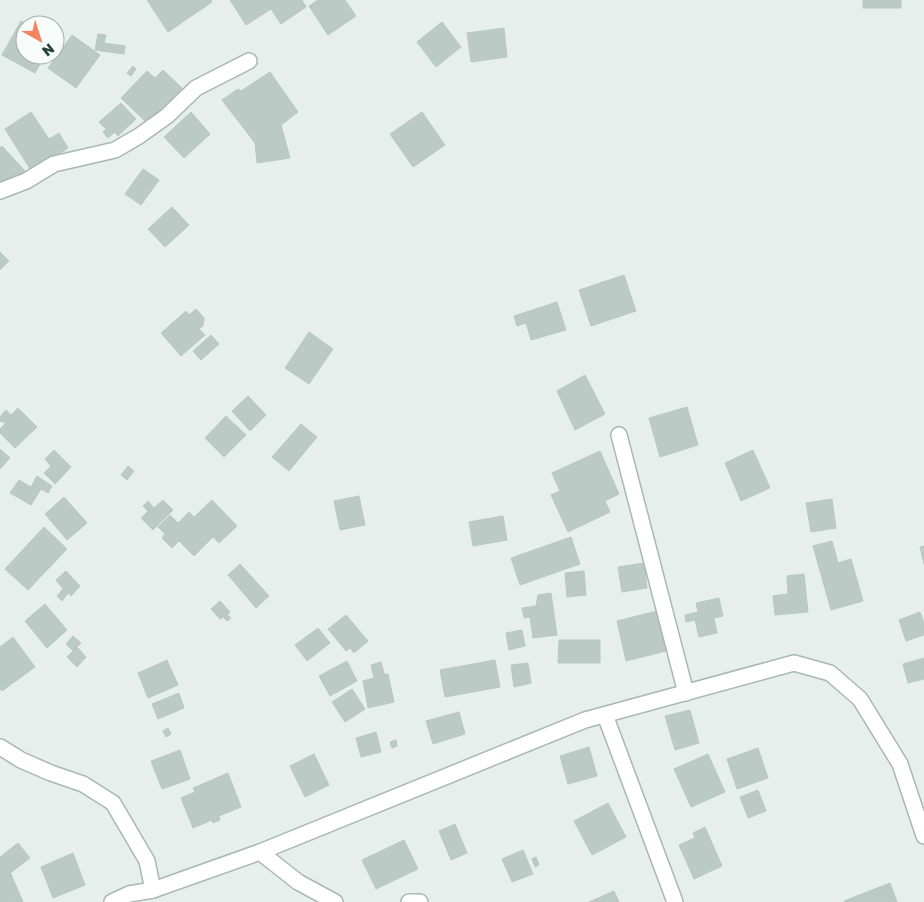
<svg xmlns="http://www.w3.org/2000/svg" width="924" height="902" viewBox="0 0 924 902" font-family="'Golos Text',sans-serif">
<rect width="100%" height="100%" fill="#e6efeb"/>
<g fill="#bbcac4" stroke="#b8c9c2">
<path d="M147 0H211L212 2 168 32Z"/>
<path d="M230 0H302L306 7 281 24 271 9 246 25Z"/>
<path d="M318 0H345L356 16 328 35 309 6Z"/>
<rect x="863" y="0" width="38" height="8"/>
<path d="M21 21 29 25H25V55H45L35 73 2 55Z"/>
<path d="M442 22 461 47 436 67 417 42Z"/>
<path d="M504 28 507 57 471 62 467 33Z"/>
<path d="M98 34 106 35 104 43 125 46 124 54 95 50Z"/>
<path d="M72 35 100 55 76 88 48 68Z"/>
<path d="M133 66 136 69 131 76 127 73Z"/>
<path d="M163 70 182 88 148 124 121 98 147 71 155 78Z"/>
<path d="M270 72 298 112 281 125 290 158 257 163 255 143 222 100 238 89 241 91Z"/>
<path d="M121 103 136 119 118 136 115 132 108 138 103 132 106 129 99 122Z"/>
<path d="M31 112 49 139 59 133 68 148 32 172 5 129Z"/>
<path d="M191 112 210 134 184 158 164 137Z"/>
<path d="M422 112 445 145 413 167 390 134Z"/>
<path d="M2 146 25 171 6 187 0 180V148Z"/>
<path d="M143 169 159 180 141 205 125 194Z"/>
<path d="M172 207 189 225 165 247 148 229Z"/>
<path d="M0 252 9 261 0 270Z"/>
<path d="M624 275 636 311 591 326 579 290Z"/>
<path d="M557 302 566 330 531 340 526 323 517 326 514 316Z"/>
<path d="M196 309 204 318 203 326 199 329 205 335 181 356 161 333 186 311 189 315Z"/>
<path d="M309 332 333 349 309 384 285 368Z"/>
<path d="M211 335 219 344 201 360 193 351Z"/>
<path d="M585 375 605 414 575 430 557 391Z"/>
<path d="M248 396 266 415 250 431 232 411Z"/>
<path d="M687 407 698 445 660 457 649 418Z"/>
<path d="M18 408 37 427 15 448 0 433V429L6 423 0 421V417L6 410 11 415Z"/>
<path d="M226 416 246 435 224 457 205 438Z"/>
<path d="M301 424 317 437 289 471 272 457Z"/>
<path d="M0 449 10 458 0 469Z"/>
<path d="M54 450 71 467 55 484 44 473 51 466 45 459Z"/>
<path d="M753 450 770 488 741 501 725 463Z"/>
<path d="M600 451 619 494 605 501 610 512 568 532 551 495 560 491 552 473Z"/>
<path d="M128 466 134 471 127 480 121 475Z"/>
<path d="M37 476 52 486 48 493 41 489 31 505 10 493 19 480 31 487Z"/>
<path d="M359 496 365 525 340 530 334 501Z"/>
<path d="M64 497 87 523 67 540 45 514Z"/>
<path d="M832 499 836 528 811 532 806 503Z"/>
<path d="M163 500 173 510 153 530 141 518 148 511 143 506 148 501 154 508Z"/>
<path d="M212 500 237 526 219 543 213 537 194 556 179 541 172 548 162 538 165 534 158 527 170 515 178 523 189 512 194 517Z"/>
<path d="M503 516 507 540 473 546 469 522Z"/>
<path d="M44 527 67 549 28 590 5 569Z"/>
<path d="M571 537 580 564 520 585 511 558Z"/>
<path d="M832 541 838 563 851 559 863 601 831 610 813 546Z"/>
<path d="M924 546V564L920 547Z"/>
<path d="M644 563 647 588 622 592 618 567Z"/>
<path d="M240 564 269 596 256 608 228 575Z"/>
<path d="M66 571 80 586 71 596 68 593 62 601 57 596 63 589 56 580Z"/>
<path d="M584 571 586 595 567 597 565 573Z"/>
<path d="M804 574 808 612 775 615 773 596 788 594 787 576Z"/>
<path d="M551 593 557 635 533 638 530 617 524 618 522 608 536 606 538 595Z"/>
<path d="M719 598 723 616 714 618 717 633 699 637 695 620 686 622 685 615 698 612 696 603Z"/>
<path d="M220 601 230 612 227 615 231 618 227 621 223 617 220 619 211 609Z"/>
<path d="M45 604 67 630 47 648 25 621Z"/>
<path d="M657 611 666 651 626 661 617 621Z"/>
<path d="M920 612 924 623V635L906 641 899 620Z"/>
<path d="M346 615 368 641 354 653 350 648 346 651 328 629Z"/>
<path d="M318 628 330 643 307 661 295 645Z"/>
<path d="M522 630 525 646 509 650 506 633Z"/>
<path d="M73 636 81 643 77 647 86 657 77 667 67 657 73 651 66 644Z"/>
<path d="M13 637 35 667 2 691 0 689V647Z"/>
<path d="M559 640H600V663H558Z"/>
<path d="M924 658V679L908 683 903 664Z"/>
<path d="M167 660 178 685 148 698 138 673Z"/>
<path d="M495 660 500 687 445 697 440 670Z"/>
<path d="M347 661 357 681 330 696 319 676Z"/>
<path d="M381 662 384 674H388L394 702 368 708 363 681 374 678 371 665Z"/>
<path d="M528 663 531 683 514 687 511 665Z"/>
<path d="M352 689 365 709 345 722 332 702Z"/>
<path d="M179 693 184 708 158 719 152 704Z"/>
<path d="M690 710 699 743 675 750 665 716Z"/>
<path d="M459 712 465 734 433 744 426 721Z"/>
<path d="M168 728 171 734 166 737 163 731Z"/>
<path d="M376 732 381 752 361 757 356 738Z"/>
<path d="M396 740 397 746 392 748 390 742Z"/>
<path d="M589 747 597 776 568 784 560 756Z"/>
<path d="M758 748 768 778 737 789 727 759Z"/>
<path d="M180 750 190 779 162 789 151 761Z"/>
<path d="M314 754 329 785 305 797 290 766Z"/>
<path d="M708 754 725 792 691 807 674 769Z"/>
<path d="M228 773 241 807 219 816 220 820 213 823 212 820 193 828 181 798 195 792 193 788Z"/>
<path d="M758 790 766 811 748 818 740 797Z"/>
<path d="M608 803 626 837 592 855 574 821Z"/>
<path d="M455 824 467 853 451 860 439 831Z"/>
<path d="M705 827 722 866 694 879 679 845 695 838 693 833Z"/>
<path d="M404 840 418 869 376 889 362 860Z"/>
<path d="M18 843 30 858 0 881V857Z"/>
<path d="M523 850 533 874 512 882 502 859Z"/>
<path d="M73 853 85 885 53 898 41 867Z"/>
<path d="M536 857 539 865 535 867 532 859Z"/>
<path d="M10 872 23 902H0V876Z"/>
<path d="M890 883 897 902H845L844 901Z"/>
<path d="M614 891 619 902H589Z"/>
</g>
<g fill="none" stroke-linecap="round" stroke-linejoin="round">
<defs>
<g id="minor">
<path d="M0 191 26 181 54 164 115 150 139 136 167 116 196 88 249 61"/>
<path d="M619 435 686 693"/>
<path d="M605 715 675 902"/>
<path d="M0 747 21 760 51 773 83 784 113 803 147 861 153 890"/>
<path d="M260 852 298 882 335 902"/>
<path d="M112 902 129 894 153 890 260 852 585 720 794 663 830 673 860 699 900 764 924 836"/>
<path d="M409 902H420"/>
</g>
</defs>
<use href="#minor" stroke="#a8b8b2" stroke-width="18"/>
<use href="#minor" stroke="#fff" stroke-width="15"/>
</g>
<g transform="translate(40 40) rotate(141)"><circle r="24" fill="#f7fbf9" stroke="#a3b1ad"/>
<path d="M0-4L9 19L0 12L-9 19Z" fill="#f4845f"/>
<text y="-8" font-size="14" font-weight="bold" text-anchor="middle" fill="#24423a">N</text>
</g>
</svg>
